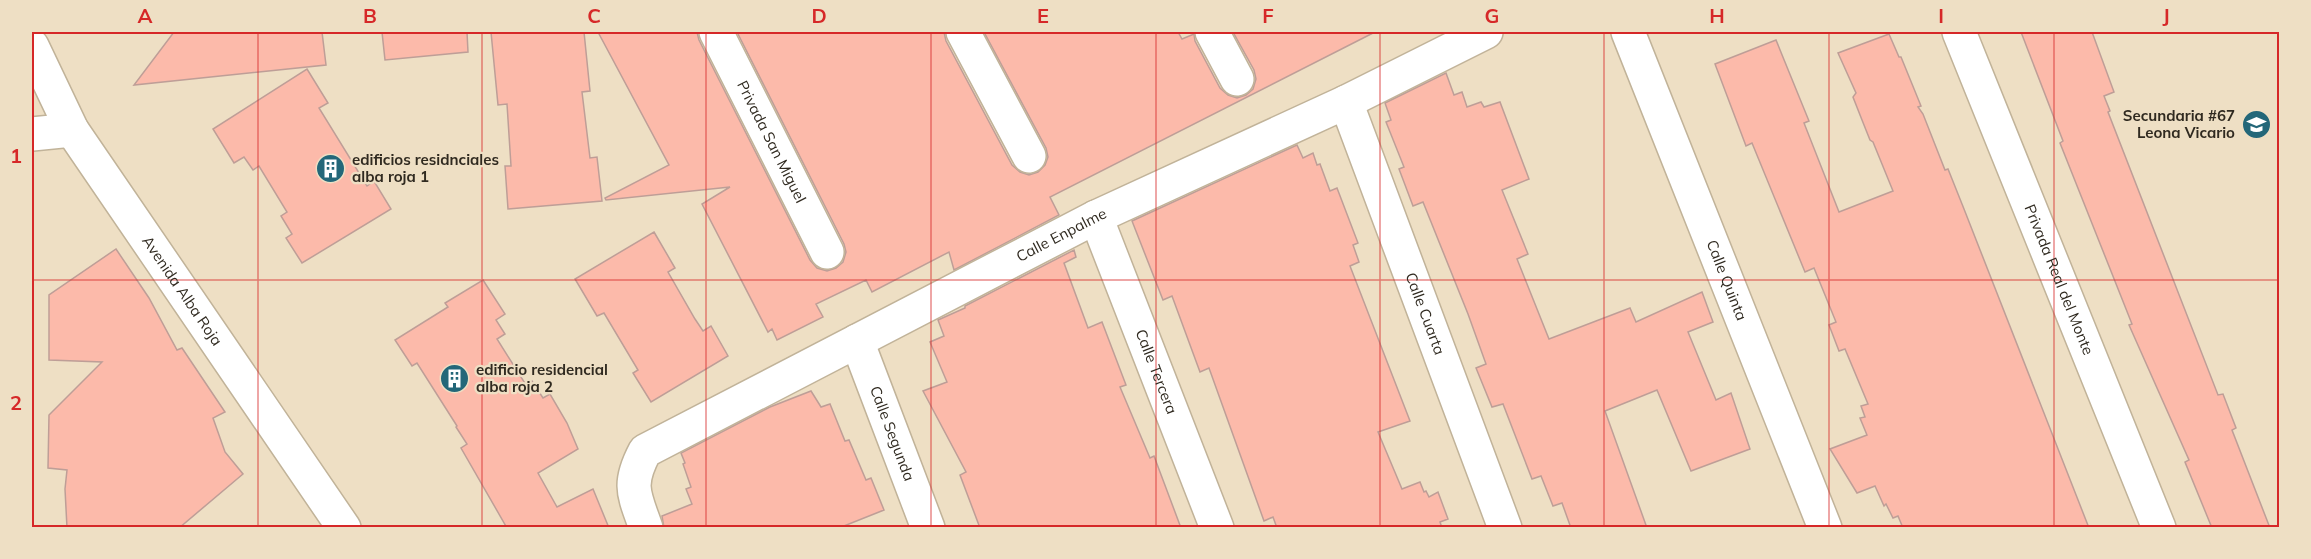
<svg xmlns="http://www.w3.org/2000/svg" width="2311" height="559" viewBox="0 0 2311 559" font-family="Mulish,sans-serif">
<rect width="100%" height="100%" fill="#eedfc4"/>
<g fill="#fcbaaa" stroke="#be9e97" stroke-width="1.5">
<path d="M174 32H322L326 65 134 85Z"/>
<path d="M382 32H467L468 52 385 60Z"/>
<path d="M491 32H584L590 91 582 92 590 158 597 157 602 201 508 209 505 166H511L507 104 498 105Z"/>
<path d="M598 32H697L699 40 810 260 817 268 827 271 836 268 843 262 846 252 844 244 737 32H944L946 41 1012 165 1020 172 1029 175 1038 172 1045 165 1048 157 1046 148 984 32H1178L1182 39 1194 34 1195 41 1220 88 1228 95 1237 98 1246 95 1253 89 1256 79 1254 70 1233 32H1375L1050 197 1059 215 954 270 949 252 872 292 866 280 816 304 823 317 777 340 772 329 768 332 702 204 730 187 606 200 605 198 669 165Z"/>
<path d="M2021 32H2092L2114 92 2104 96 2110 111 2108 112 2218 395 2223 394 2236 428 2232 430 2270 528H2212L2185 462 2189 460 2129 325 2132 324 2060 143 2063 141Z"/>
<path d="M1889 34 1899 57H1901L1921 106 1918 107 1923 114 1945 170 1948 169 1964 209 2089 528H1903L1898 516 1893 518 1886 504 1884 506 1875 486 1857 493 1830 449 1867 435 1860 418 1865 417 1861 406 1868 404 1845 349 1839 351 1829 325 1836 322 1814 268 1805 272 1752 143 1746 146 1715 64 1776 40 1809 121 1804 123 1839 212 1893 191 1873 142 1870 140 1862 120 1853 97 1856 93 1838 53Z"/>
<path d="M307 69 328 103 319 108 367 186 374 181 391 209 302 263 286 238 292 234 281 216 287 212 259 166 253 170 244 157 234 163 213 129Z"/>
<path d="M1446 73 1454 95 1462 92 1467 107 1481 102 1484 107 1500 102 1529 179 1502 190 1528 254 1517 259 1549 339 1630 308 1636 322 1702 292 1713 322 1688 332 1716 400 1731 393 1750 449 1691 471 1657 390 1605 411 1647 528H1571L1562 503 1553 506 1541 476 1532 479 1503 404 1492 407 1476 368 1486 364 1468 314 1423 202 1413 206 1399 169 1404 167 1386 122 1391 120 1385 103Z"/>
<path d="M1297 145 1303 158 1313 153 1317 165 1320 164 1330 191 1337 188 1358 243 1353 245 1359 262 1350 266 1410 421 1378 432 1402 489 1420 482 1424 492 1426 491 1429 497 1438 492 1448 519 1440 522 1442 528H1277L1273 517 1264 521 1209 368 1200 372 1172 296 1163 300 1132 221Z"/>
<path d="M654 232 675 268 668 272 695 319 703 331 711 326 728 356 651 402 633 373 638 370 604 313 597 316 575 279Z"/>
<path d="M116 249 149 298 177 350 182 348 225 412 213 418 225 452 243 474 179 528H67L65 489 67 470 48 468 49 415 102 362 49 360V295Z"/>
<path d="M1074 250 1076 257 1064 263 1088 328 1102 322 1126 385 1120 387 1150 458 1154 456 1181 528H980L960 475 966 472 923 391 947 382 930 342 944 336 938 320 965 308V306Z"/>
<path d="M483 280 505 314 496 320 505 334 497 339 526 385 532 381 543 398 550 394 567 423 578 449 538 473 557 507 593 489 609 528H507L461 448 467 444 456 427 457 426 417 363 412 366 395 340 448 307 445 303Z"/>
<path d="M811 391 821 407 830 404 845 441 849 440 866 480 871 478 884 510 839 528H664L662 516 692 504 686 489 691 487 683 464 685 463 681 453 770 407Z"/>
</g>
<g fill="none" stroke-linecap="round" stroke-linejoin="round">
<defs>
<g id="street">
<path id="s1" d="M716 32 827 252"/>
<path d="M963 32 1029 156"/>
<path d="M1212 32 1237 79"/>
<path id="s2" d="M1628 32 1825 528"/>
<path id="s3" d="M1959 32 2159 528"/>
<path id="s4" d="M1346 102 1505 528"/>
<path d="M32 134 72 130"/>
<path id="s5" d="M1096 217 1217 528"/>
<path id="s6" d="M857 341 928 528"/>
<path id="s7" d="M646 528C634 494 627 485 645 451L1096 217 1346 102 1486 32"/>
</g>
<g id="secondary">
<path id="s8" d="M32 46 72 130 344 528"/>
</g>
</defs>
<use href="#street" stroke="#c1b399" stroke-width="36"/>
<use href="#secondary" stroke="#c1b399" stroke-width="36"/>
<use href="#street" stroke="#fff" stroke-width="33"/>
<use href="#secondary" stroke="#fff" stroke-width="33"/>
</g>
<path fill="none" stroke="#d62828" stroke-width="1.5" stroke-opacity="0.55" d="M258 32V528M482 32V528M706 32V528M931 32V528M1156 32V528M1380 32V528M1604 32V528M1829 32V528M2054 32V528M32 280H2280"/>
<defs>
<symbol id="school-disc" viewBox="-11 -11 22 22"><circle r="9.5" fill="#236779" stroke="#eedfc4"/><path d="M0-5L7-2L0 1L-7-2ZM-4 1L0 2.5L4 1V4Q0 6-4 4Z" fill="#fff"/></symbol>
<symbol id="building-disc" viewBox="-11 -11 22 22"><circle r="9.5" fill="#236779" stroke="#eedfc4"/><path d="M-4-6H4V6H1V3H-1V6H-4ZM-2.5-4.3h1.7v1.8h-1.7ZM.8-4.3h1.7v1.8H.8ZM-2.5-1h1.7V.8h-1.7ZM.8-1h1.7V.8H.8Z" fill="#fff"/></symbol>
</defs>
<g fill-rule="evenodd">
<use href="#school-disc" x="2240" y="108" width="33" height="33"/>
<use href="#building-disc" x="314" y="152" width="33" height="33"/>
<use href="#building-disc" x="438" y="362" width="33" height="33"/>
</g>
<g text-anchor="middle" stroke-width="4.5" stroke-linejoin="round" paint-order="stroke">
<g font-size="15" font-weight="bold" fill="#302a20" stroke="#eedfc4" text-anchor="start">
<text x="2235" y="121" text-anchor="end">Secundaria #67<tspan x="2235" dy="17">Leona Vicario</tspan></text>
<text x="352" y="165">edificios residnciales<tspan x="352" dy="17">alba roja 1</tspan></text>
<text x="476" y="375">edificio residencial<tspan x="476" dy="17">alba roja 2</tspan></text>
</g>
<g font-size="15" fill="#302a20" stroke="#eedfc4">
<text dy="5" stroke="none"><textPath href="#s1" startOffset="123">Privada San Miguel</textPath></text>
<text dy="5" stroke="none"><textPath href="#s7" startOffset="550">Calle Enpalme</textPath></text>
<text dy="5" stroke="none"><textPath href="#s2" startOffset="267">Calle Quinta</textPath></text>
<text dy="5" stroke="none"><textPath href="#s3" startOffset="267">Privada Real del Monte</textPath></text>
<text dy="5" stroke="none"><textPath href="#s8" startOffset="288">Avenida Alba Roja</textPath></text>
<text dy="5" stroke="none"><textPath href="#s4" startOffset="226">Calle Cuarta</textPath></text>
<text dy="5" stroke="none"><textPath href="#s5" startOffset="166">Calle Tercera</textPath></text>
<text dy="5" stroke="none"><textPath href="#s6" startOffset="99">Calle Segunda</textPath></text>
</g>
</g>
<rect width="2311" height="559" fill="none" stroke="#eedfc4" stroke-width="66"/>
<rect x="33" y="33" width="2245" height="493" fill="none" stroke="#d62828" stroke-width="2"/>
<g font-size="20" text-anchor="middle" font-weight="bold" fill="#d62828">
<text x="145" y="23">A</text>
<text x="370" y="23">B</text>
<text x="594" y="23">C</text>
<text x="819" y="23">D</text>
<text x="1043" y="23">E</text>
<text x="1268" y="23">F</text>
<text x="1492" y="23">G</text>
<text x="1717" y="23">H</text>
<text x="1941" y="23">I</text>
<text x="2166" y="23">J</text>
<text x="16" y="163">1</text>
<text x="16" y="410">2</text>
</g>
</svg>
